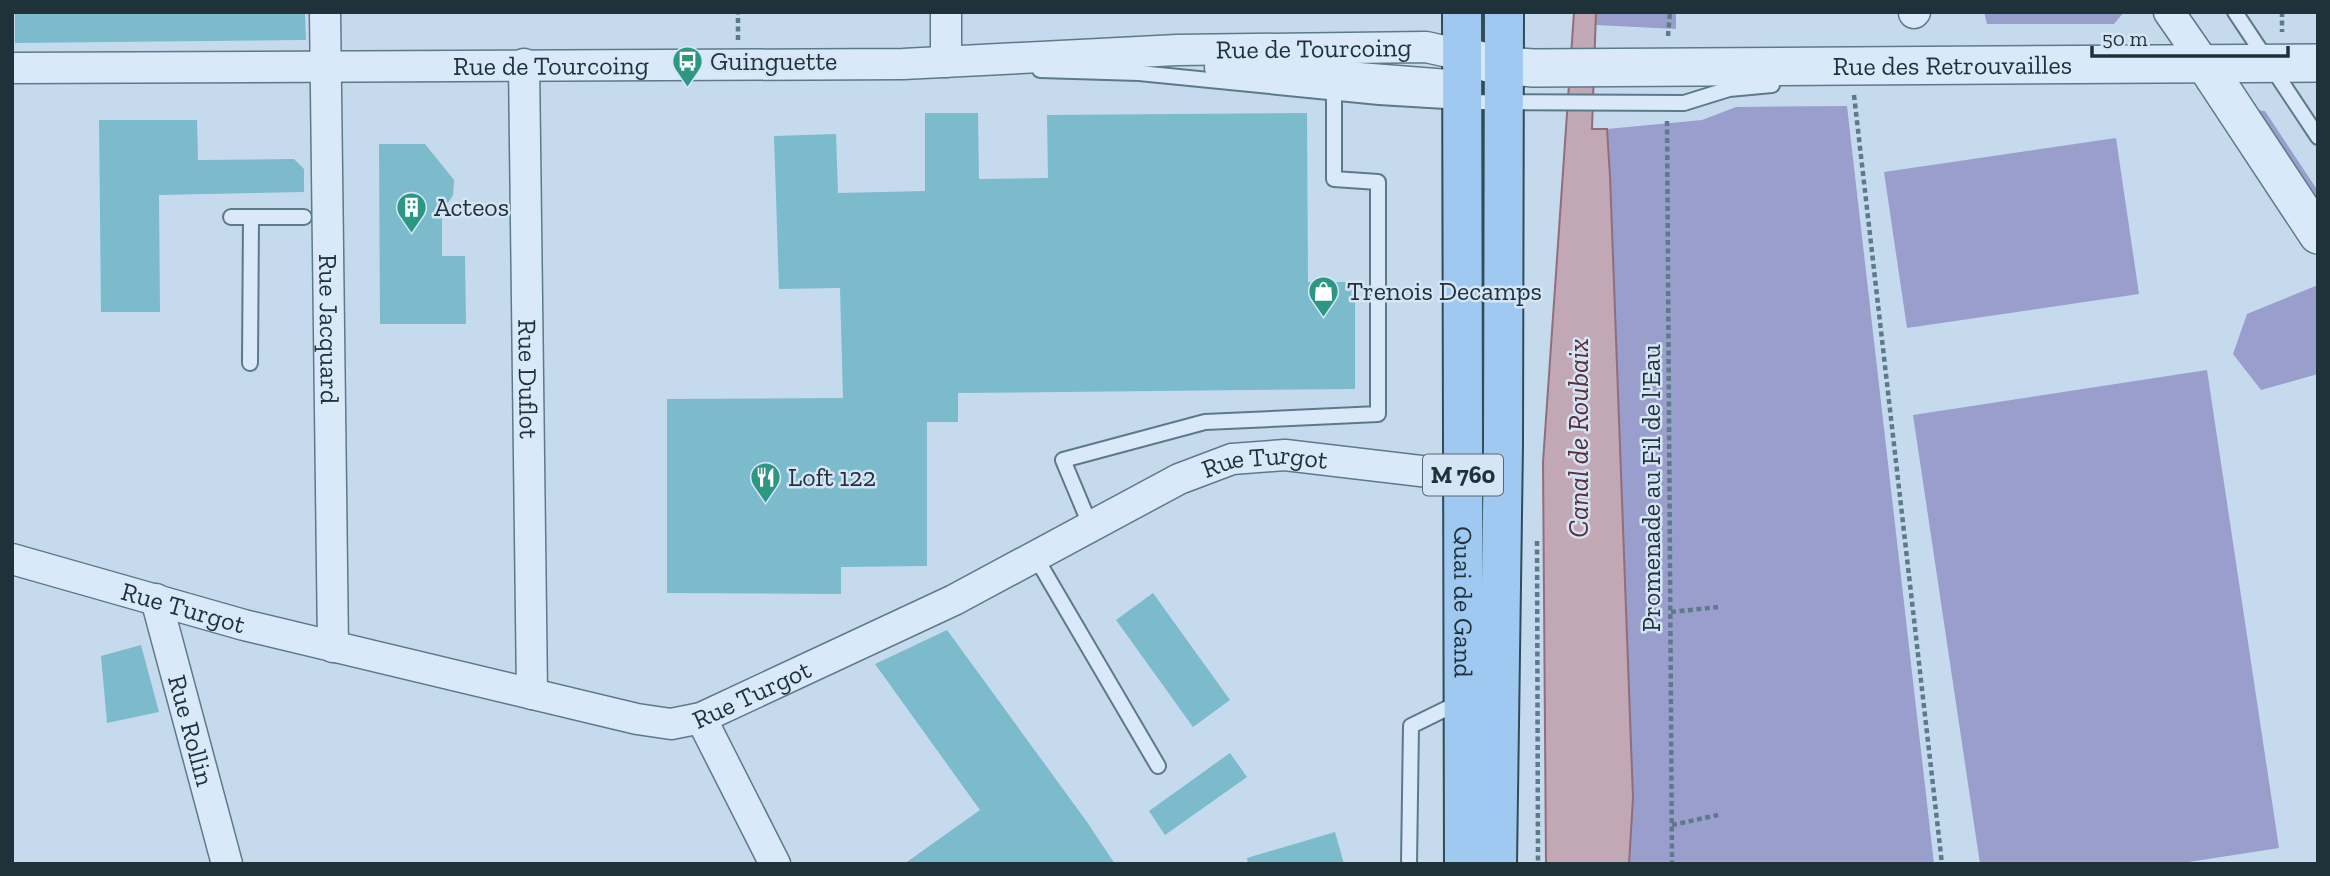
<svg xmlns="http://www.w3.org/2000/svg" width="2330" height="876" viewBox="0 0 2330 876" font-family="'Zilla Slab',serif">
<rect width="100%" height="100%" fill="#c6daee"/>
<g fill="#9a9ecc">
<path d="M1596 12H1676V29L1596 25Z"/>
<path d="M1984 12H2124L2114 24H1987Z"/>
<path d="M1847 106 1934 864H1629L1633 798 1607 129 1702 120 1736 107Z"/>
<path d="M2249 109 2265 111 2318 191V207Z"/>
<path d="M2116 138 2139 294 1907 328 1884 172Z"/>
<path d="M2318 285V374L2261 390 2233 354 2247 314Z"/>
<path d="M2207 370 2279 848 2176 864H1980L1913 415Z"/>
</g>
<path fill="#c2a7b4" stroke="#906e7d" stroke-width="2" d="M1574 12H1596L1592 129H1607L1610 176 1633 798 1629 864H1546L1543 462Z"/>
<g fill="#7cbbcc">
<path d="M15 12H305L306 40 15 43Z"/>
<path d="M925 113H978L979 179 1048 178 1047 115 1307 113 1308 282H1355V389L958 393V422H927V566L841 567V594L667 593V399L843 398 840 288 779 289 774 136 836 134 838 193 925 191Z"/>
<path d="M99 120H197L198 160 294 159 304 169V192L159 195 160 312H101Z"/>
<path d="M379 144H425L454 180 453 195 442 212V256H465L466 324H380Z"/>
<path d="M1153 593 1230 700 1193 727 1116 620Z"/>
<path d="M947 630 1087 822 1115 864H904L980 810 875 664Z"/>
<path d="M141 645 159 712 107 723 101 656Z"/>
<path d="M1230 753 1247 777 1165 835 1149 811Z"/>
<path d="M1335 832 1344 864H1248L1247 858Z"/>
</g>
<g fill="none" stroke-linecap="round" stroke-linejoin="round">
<defs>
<g id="service">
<path d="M2235 12 2318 137"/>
<path d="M1040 70 1139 73 1379 97 1462 102 1684 103 1729 89 1772 85"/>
<path d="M231 217H304"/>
<path d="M250 363 251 217"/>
<path d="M1091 527 1063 460 1205 422 1378 414V182L1334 179V83"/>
<path d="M1035 556 1158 766"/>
<path d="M1409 864 1411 726 1460 702"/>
</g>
<g id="minor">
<path id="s1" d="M325 12 333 647"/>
<path d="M2169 12 2205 64"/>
<path d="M1914 13 1915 12"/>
<path d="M946 62V12"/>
<path id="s2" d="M524 64 532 694"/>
<path d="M1220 67 1461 86"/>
<path id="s3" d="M12 68 903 64 1177 50 1426 47 1462 55"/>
<path id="s4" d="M12 559 244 625 637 719 671 724 701 718 954 600 1179 479 1232 459 1285 455 1463 476"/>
<path id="s5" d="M156 599 227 864"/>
<path d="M701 718 775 864"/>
</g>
<g id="tertiary">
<path id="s6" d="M1462 55 1495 65 1533 68 2318 63"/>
<path d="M2205 64 2318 235"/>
</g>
<g id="primary">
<path id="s7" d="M1462 12 1464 864"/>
<path d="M1497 864 1503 445 1504 12"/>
</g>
</defs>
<use href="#service" stroke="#5c7a89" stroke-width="18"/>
<use href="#minor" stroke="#5c7a89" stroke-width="33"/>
<use href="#tertiary" stroke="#5c7a89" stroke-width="40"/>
<use href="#primary" stroke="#304d57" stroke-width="42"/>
<g stroke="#5c7a89" stroke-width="4.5" stroke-dasharray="5 3.5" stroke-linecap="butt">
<path d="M2282 12V32"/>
<path d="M1668 36 1670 12"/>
<path d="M738 40V12"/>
<path d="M1854 95 1942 864"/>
<path d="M1667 121 1672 864"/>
<path d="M1537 541 1538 864"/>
<path d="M1671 612 1718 607"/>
<path d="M1672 825 1718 815"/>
</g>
<use href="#service" stroke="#d9e9f9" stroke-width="14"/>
<use href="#minor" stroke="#d9e9f9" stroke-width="30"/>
<use href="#tertiary" stroke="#d9e9f9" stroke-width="37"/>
<use href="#primary" stroke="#9fc9f0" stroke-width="38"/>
</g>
<defs>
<symbol id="bus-pin" viewBox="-11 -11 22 30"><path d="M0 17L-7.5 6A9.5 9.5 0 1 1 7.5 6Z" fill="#2c9881" stroke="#d6e5f5"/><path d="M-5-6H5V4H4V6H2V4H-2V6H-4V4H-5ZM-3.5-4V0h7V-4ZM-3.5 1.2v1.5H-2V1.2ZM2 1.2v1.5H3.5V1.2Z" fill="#fff"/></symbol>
<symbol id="building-pin" viewBox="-11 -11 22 30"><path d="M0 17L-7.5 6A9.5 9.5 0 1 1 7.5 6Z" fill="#2c9881" stroke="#d6e5f5"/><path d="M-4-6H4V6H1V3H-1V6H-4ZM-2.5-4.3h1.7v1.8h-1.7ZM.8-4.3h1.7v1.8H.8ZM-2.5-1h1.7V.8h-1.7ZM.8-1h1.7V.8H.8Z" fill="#fff"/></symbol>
<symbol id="shop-pin" viewBox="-11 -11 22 30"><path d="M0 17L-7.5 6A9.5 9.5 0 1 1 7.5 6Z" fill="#2c9881" stroke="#d6e5f5"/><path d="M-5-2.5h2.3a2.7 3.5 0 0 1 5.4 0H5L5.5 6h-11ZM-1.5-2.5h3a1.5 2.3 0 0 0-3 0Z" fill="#fff"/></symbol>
<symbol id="restaurant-pin" viewBox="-11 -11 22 30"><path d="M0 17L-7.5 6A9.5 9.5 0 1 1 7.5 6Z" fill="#2c9881" stroke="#d6e5f5"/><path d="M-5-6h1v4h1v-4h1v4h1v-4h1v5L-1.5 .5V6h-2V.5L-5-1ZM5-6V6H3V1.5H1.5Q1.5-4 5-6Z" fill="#fff"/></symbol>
</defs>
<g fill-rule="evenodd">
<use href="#bus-pin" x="670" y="44" width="35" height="47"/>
<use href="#building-pin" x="394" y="190" width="35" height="47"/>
<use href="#shop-pin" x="1306" y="274" width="35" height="47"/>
<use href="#restaurant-pin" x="748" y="460" width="35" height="47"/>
</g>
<g text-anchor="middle" stroke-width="5" stroke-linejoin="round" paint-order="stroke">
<rect fill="#d6e5f5" stroke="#566872" stroke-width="2" x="1423" y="454.5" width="80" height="41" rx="5"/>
<g font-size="24" font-weight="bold" fill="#1f323a">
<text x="1463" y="483">M 760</text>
</g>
<g font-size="26" fill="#1f323a" stroke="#d6e5f5">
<text dy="9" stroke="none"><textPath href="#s3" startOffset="1302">Rue de Tourcoing</textPath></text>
<text dy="9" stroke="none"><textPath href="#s3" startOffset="539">Rue de Tourcoing</textPath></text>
<text dy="9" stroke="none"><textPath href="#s6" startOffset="492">Rue des Retrouvailles</textPath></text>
<text dy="9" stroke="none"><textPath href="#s1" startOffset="317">Rue Jacquard</textPath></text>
<text dy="9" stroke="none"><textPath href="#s2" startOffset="315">Rue Duflot</textPath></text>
<text dy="9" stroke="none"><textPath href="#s4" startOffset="1334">Rue Turgot</textPath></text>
<text transform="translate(1651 488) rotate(-90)" y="9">Promenade au Fil de l'Eau</text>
<text dy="9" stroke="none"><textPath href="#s7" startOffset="590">Quai de Gand</textPath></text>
<text dy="9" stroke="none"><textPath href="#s4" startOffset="178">Rue Turgot</textPath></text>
<text dy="9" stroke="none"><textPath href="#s4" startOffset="766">Rue Turgot</textPath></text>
<text dy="9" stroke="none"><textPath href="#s5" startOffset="136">Rue Rollin</textPath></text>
</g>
<g font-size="26" fill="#1f323a" stroke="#d6e5f5" text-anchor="start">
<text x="710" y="70">Guinguette</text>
<text x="434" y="216">Acteos</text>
<text x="1347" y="300">Trenois Decamps</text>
<text x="788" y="486">Loft 122</text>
</g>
<g font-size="28" font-style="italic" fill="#592f3a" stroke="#d6e5f5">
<text transform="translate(1578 438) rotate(-90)" y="10">Canal de Roubaix</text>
</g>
</g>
<rect width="2330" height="876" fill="none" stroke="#1f323a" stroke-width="28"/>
<path d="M2092 46v10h196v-10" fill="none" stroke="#1f323a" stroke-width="3.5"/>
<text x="2102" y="46" font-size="21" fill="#1f323a" stroke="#d6e5f5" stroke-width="5" paint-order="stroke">50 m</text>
</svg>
